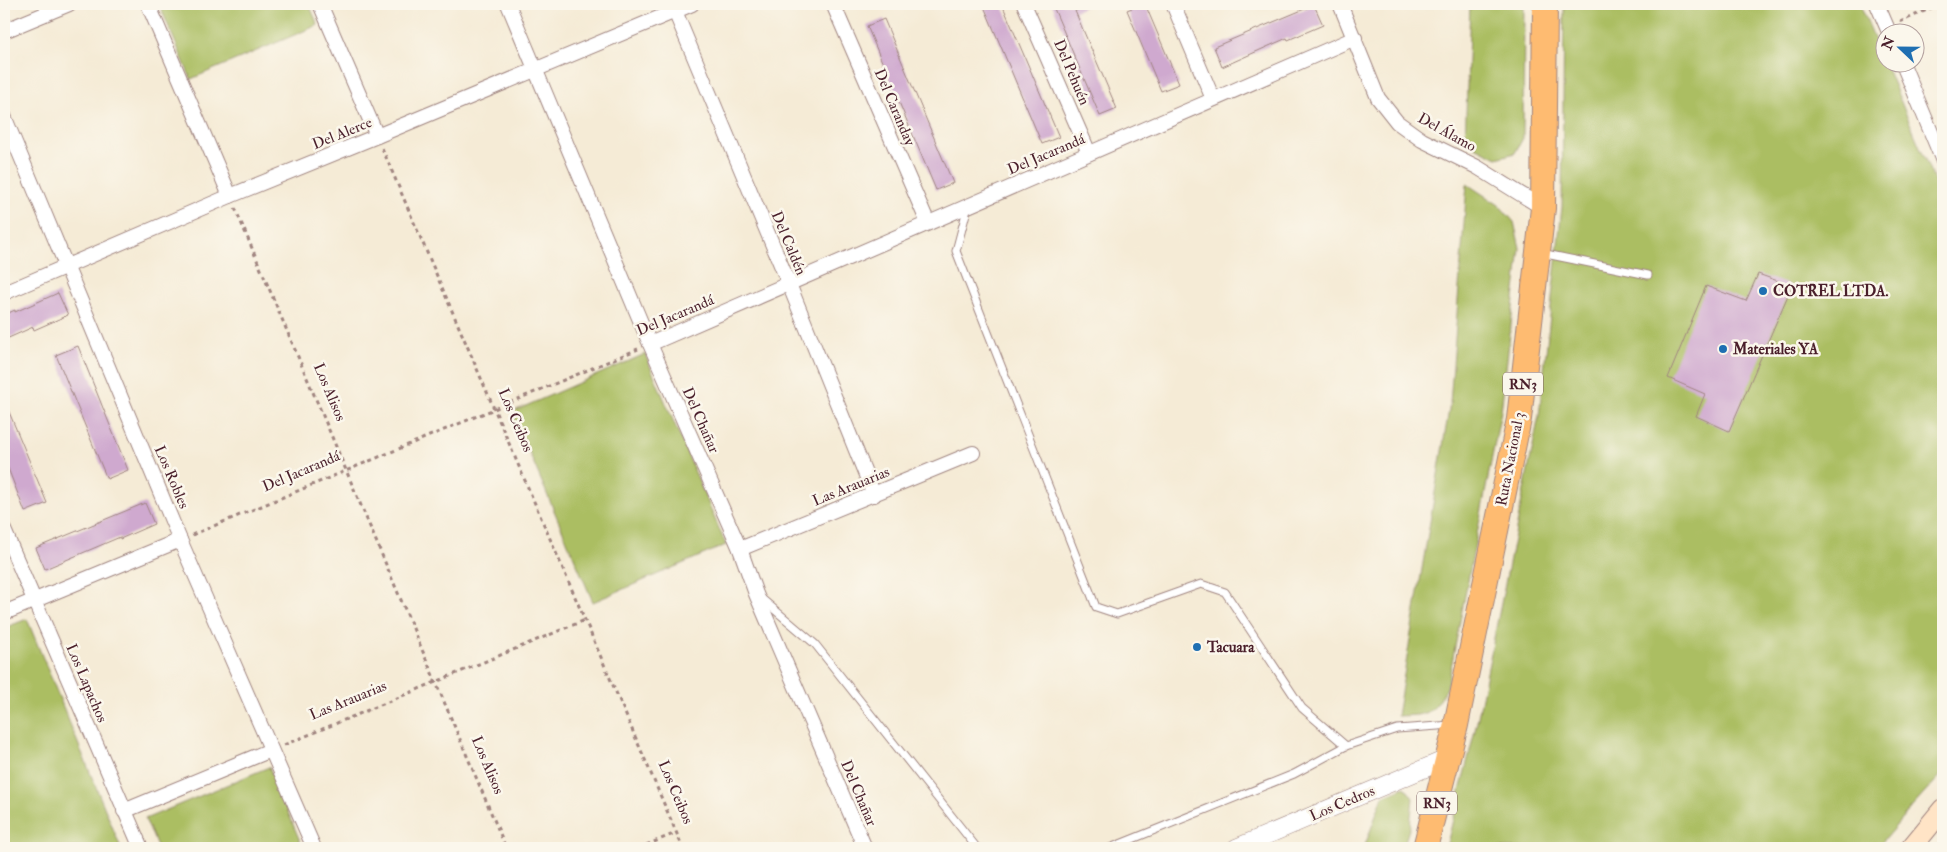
<svg xmlns="http://www.w3.org/2000/svg" width="1947" height="852" viewBox="0 0 1947 852" font-family="'IM FELL Double Pica',serif">
<rect width="100%" height="100%" fill="#fbf7ec"/>
<filter id="ink" filterUnits="userSpaceOnUse"><feTurbulence type="fractalNoise" baseFrequency=".02" numOctaves="2"/><feDisplacementMap in="SourceGraphic" scale="10" xChannelSelector="R" yChannelSelector="G"/><feConvolveMatrix kernelMatrix="1 2 1 2 8 2 1 2 1" color-interpolation-filters="sRGB"/></filter>
<filter id="wash" filterUnits="userSpaceOnUse"><feTurbulence type="fractalNoise" baseFrequency=".0096" numOctaves="4" result="noise"/><feDisplacementMap in="SourceGraphic" scale="20" xChannelSelector="R" yChannelSelector="G"/><feGaussianBlur stdDeviation="1.12" result="paint"/><feColorMatrix in="noise" values="0 0 0 0 0 0 0 0 0 0 0 0 0 0 0 0 0 1.4 0 .05"/><feComposite in="paint" operator="in"/></filter>
<g filter="url(#wash)">
<rect width="100%" height="100%" fill="#f5ebd6"/>
<g fill="#abbe62" stroke="#7a6e46">
<path d="M159 4H309L318 25 191 79Z"/>
<path d="M1470 4H1524L1523 138 1515 153 1497 158 1465 142Z"/>
<path d="M1564 4H1860L1943 202V773L1912 807 1877 848H1446L1477 722 1539 416 1562 207Z"/>
<path d="M1467 184 1499 205 1514 222 1520 248 1501 411 1447 688C1431 716 1428 715 1397 716L1450 404Z"/>
<path d="M645 354 726 545 593 602 512 412Z"/>
<path d="M27 619 121 848H4V628Z"/>
<path d="M269 767 303 848H158L145 819Z"/>
<path d="M1405 787 1413 798 1410 826 1403 848H1364L1383 796Z"/>
</g>
<g id="blocks">
<g fill="#cfa9cf">
<path d="M983 4H1002L1059 137 1042 144Z"/>
<path d="M1052 4H1091L1075 11 1117 109 1100 116Z"/>
<path d="M1142 4H1145L1179 84 1161 91 1127 10Z"/>
<path d="M1314 5 1323 25 1288 40 1287 38 1222 67 1214 47Z"/>
<path d="M884 19 953 183 936 190 867 26Z"/>
<path d="M1758 274 1792 286 1729 431 1696 416 1705 394 1668 378 1706 286 1746 301Z"/>
<path d="M58 293 68 315 34 330 33 327 4 340V315L15 310V312Z"/>
<path d="M78 346 128 470 107 479 56 355Z"/>
<path d="M4 400 47 503 25 512 4 458Z"/>
<path d="M145 503 154 524 120 539V537L45 569 36 548Z"/>
</g>
</g>
</g>
<g filter="url(#ink)">
<use href="#blocks" fill-opacity="0" stroke="#a08580" stroke-width="1"/>
<g fill="none" stroke-linecap="round" stroke-linejoin="round">
<defs>
<g id="service">
<path d="M968 206 956 251 1096 607 1117 614 1201 584 1225 592 1302 708 1346 746 1397 729 1452 725"/>
<path d="M1541 253 1648 275"/>
<path d="M762 599 815 644 977 848"/>
<path d="M1110 848 1294 774 1346 746"/>
</g>
<g id="minor">
<path d="M148 4 230 196"/>
<path d="M320 4 377 136"/>
<path d="M508 4 650 344 740 549 756 594 865 848"/>
<path d="M672 4 789 284 874 495"/>
<path d="M833 4 928 223"/>
<path d="M1024 4 1089 153"/>
<path d="M1173 4 1213 99"/>
<path d="M1340 4 1378 98 1397 122 1422 140 1477 167 1543 208"/>
<path d="M1877 4 1889 32"/>
<path d="M4 31 69 4"/>
<path d="M1902 62 1943 161"/>
<path d="M4 116 180 540 314 848"/>
<path d="M4 293 230 196 377 136 692 4"/>
<path d="M650 344 1355 38"/>
<path d="M4 530 141 848"/>
<path d="M740 549 973 453"/>
<path d="M4 613 180 540"/>
<path d="M124 811 271 750"/>
</g>
<path id="tertiary" d="M1236 848 1449 758"/>
<path id="secondary" d="M1911 848 1943 809"/>
<path id="trunk" d="M1425 848 1456 725 1519 419 1543 208 1545 4"/>
</defs>
<use href="#service" stroke="#a08580" stroke-width="9"/>
<use href="#minor" stroke="#a08580" stroke-width="16"/>
<use href="#tertiary" stroke="#a08580" stroke-width="19"/>
<use href="#secondary" stroke="#a08580" stroke-width="22"/>
<use href="#trunk" stroke="#a08580" stroke-width="26"/>
<g stroke="#a08580" stroke-width="3" stroke-dasharray="4 4" stroke-linecap="butt">
<path d="M1900 22 1940 4"/>
<path d="M382 148 683 848"/>
<path d="M235 208 506 848"/>
<path d="M192 535 638 349"/>
<path d="M284 745 585 620"/>
<path d="M639 848 676 833"/>
</g>
<use href="#service" stroke="#fff" stroke-width="7"/>
<use href="#minor" stroke="#fff" stroke-width="14"/>
<use href="#tertiary" stroke="#fff" stroke-width="18"/>
<use href="#secondary" stroke="#ffe4c6" stroke-width="20"/>
<use href="#trunk" stroke="#febb71" stroke-width="24"/>
</g>
</g>
<g fill="#1f6fb2" stroke="#fbf7ec" stroke-width="2">
<circle cx="1763" cy="291" r="5"/>
<circle cx="1723" cy="349" r="5"/>
<circle cx="1197" cy="647" r="5"/>
</g>
<g text-anchor="middle" stroke-width="5" stroke-linejoin="round" paint-order="stroke">
<g fill="#fbf7ec" stroke="#7f6065" stroke-width="1">
<rect x="1503" y="372.5" width="40" height="23" rx="4"/>
<rect x="1417" y="791.5" width="40" height="23" rx="4"/>
</g>
<g font-size="14" font-weight="bold" fill="#4a1f2b">
<text x="1523" y="389">RN3</text>
<text x="1437" y="808">RN3</text>
</g>
<g font-size="15" fill="#4a1f2b" stroke="#fbf7ec">
<text transform="translate(1072 72) rotate(67)" y="5">Del Pehuén</text>
<text transform="translate(895 107) rotate(67)" y="5">Del Caranday</text>
<text transform="translate(1447 132) rotate(29)" y="5">Del Álamo</text>
<text transform="translate(342 133) rotate(-22)" y="5">Del Alerce</text>
<text transform="translate(1046 154) rotate(-23)" y="5">Del Jacarandá</text>
<text transform="translate(789 243) rotate(67)" y="5">Del Caldén</text>
<text transform="translate(675 315) rotate(-23)" y="5">Del Jacarandá</text>
<text transform="translate(330 392) rotate(67)" y="5">Los Alisos</text>
<text transform="translate(516 420) rotate(67)" y="5">Los Ceibos</text>
<text transform="translate(701 420) rotate(66)" y="5">Del Chañar</text>
<text transform="translate(1510 459) rotate(-79)" y="5">Ruta Nacional 3</text>
<text transform="translate(301 471) rotate(-23)" y="5">Del Jacarandá</text>
<text transform="translate(172 477) rotate(67)" y="5">Los Robles</text>
<text transform="translate(851 486) rotate(-22)" y="5">Las Arauarias</text>
<text transform="translate(87 683) rotate(67)" y="5">Los Lapachos</text>
<text transform="translate(348 700) rotate(-22)" y="5">Las Arauarias</text>
<text transform="translate(488 765) rotate(67)" y="5">Los Alisos</text>
<text transform="translate(676 792) rotate(67)" y="5">Los Ceibos</text>
<text transform="translate(859 793) rotate(67)" y="5">Del Chañar</text>
<text transform="translate(1342 803) rotate(-23)" y="5">Los Cedros</text>
</g>
<g font-size="15" font-weight="bold" fill="#4a1f2b" stroke="#fbf7ec" text-anchor="start">
<text x="1773" y="296">COTREL LTDA.</text>
<text x="1733" y="354">Materiales YA</text>
<text x="1207" y="652">Tacuara</text>
</g>
</g>
<rect width="1947" height="852" fill="none" stroke="#fbf7ec" stroke-width="20"/>
<g transform="translate(1900 48) rotate(292)"><circle r="24" fill="#fbf7ec" stroke="#b4a19f"/>
<path d="M0-4L9 19L0 12L-9 19Z" fill="#1f6fb2"/>
<text y="-8" font-size="14" font-weight="bold" text-anchor="middle" fill="#4a1f2b">N</text>
</g>
</svg>
